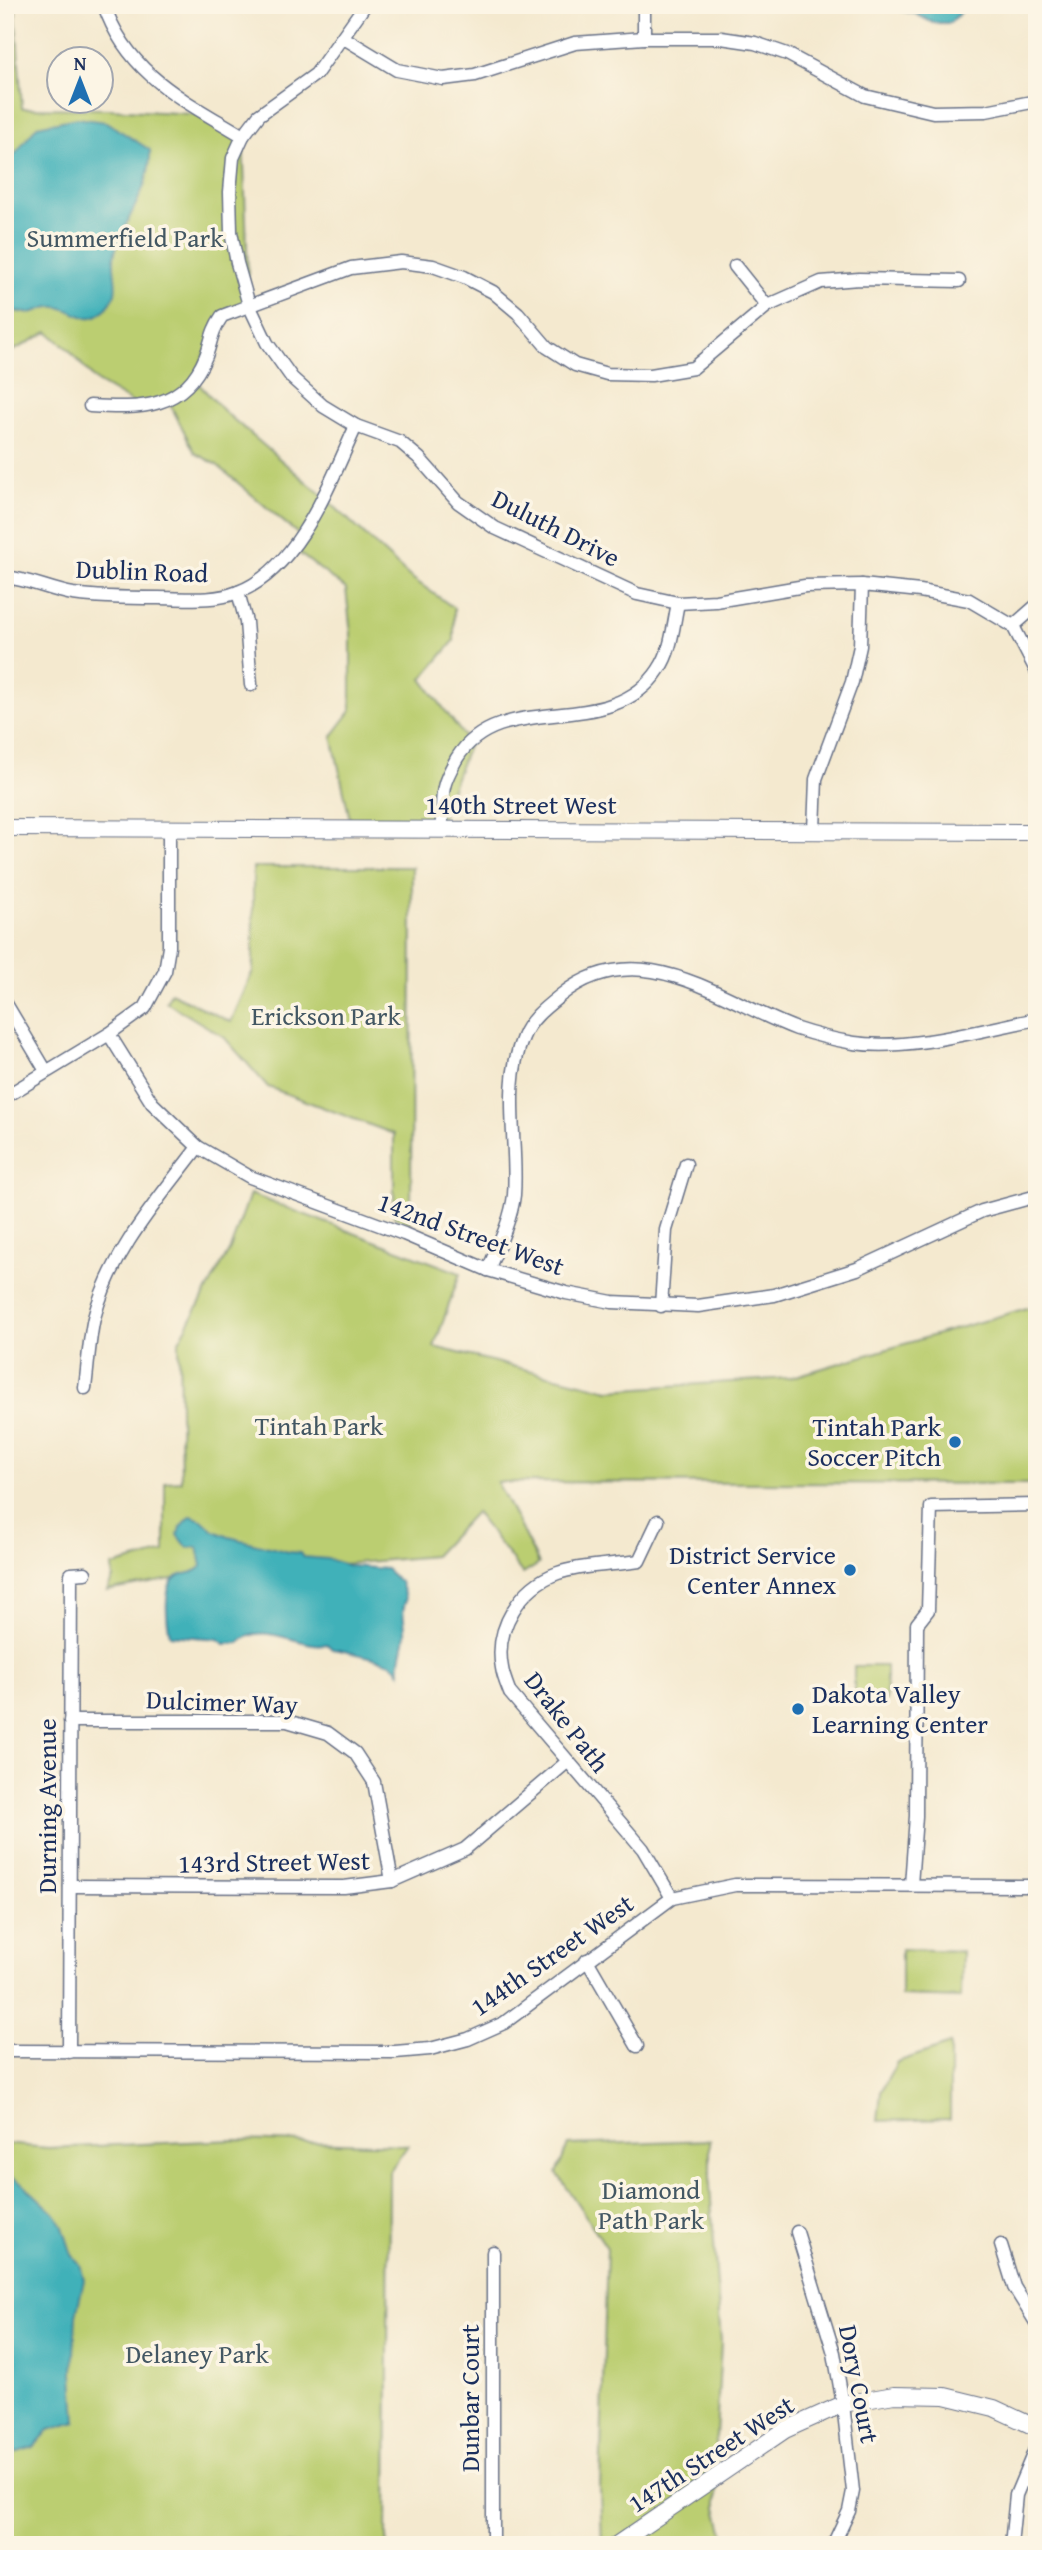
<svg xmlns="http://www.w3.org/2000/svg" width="1042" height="2550" viewBox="0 0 1042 2550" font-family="'Gentium Book Plus',serif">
<rect width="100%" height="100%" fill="#fcf5e5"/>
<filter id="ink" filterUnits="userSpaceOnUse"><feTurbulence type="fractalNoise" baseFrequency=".0143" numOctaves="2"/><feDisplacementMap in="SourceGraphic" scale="14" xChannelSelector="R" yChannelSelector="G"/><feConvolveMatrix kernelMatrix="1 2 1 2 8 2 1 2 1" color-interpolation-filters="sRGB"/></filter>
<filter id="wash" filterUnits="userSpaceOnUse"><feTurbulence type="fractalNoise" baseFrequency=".00686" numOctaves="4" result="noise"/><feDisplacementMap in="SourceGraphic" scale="28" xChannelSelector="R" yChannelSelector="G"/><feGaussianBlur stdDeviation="1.57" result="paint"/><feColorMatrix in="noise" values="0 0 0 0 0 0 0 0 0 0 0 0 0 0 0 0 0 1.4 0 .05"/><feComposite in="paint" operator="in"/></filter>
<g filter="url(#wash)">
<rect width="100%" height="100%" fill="#f4e9cf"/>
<g fill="#bbce71" stroke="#6b7e68" stroke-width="2">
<path d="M5 5H15L22 108 110 109 209 115 243 136 249 305 222 316 194 379 226 413 323 496 409 576 454 608V641L422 679 469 743 443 812 442 830 352 829 332 736 351 711V634L346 589 292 548 299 535 216 464 195 453 168 400 140 407 97 382 69 350 48 332 5 355Z"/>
<path d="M253 867H412L411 1223 394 1217V1134L268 1087 224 1037 166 1002 171 993 231 1022 253 971Z"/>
<path d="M250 1194 460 1273 434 1347 609 1390 789 1378 1037 1305V1484L497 1482 539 1564 523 1574 475 1512 434 1556 172 1579 107 1591 113 1578 112 1566 165 1552V1482L181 1481 179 1341 230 1249Z"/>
<rect x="854" y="1666" width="32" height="35"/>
<path d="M901 1949 962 1951 961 1998 901 1996Z"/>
<path d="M950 2044V2119L878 2121 881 2092 897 2062Z"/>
<path d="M235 2140 408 2145 389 2172 387 2545H11L5 2535V2144L48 2148Z"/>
<path d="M710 2140V2186L721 2342 716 2437 717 2508 727 2545H602L600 2489 607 2248 557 2173 568 2145Z"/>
</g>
<g fill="#41b1b9" stroke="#2e708c" stroke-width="2">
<path d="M879 5H968L950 23H933L916 14 899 10H889Z"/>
<path d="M77 118 106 122 150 150C152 188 125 217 115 252 109 273 127 292 102 312 86 326 73 308 57 307 41 305 34 318 15 311L5 292V167L37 126Z"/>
<path d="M191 1516 202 1520 214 1531 229 1537 289 1552 300 1553 303 1557 327 1559 351 1566 386 1569 400 1582 406 1600C400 1612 406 1621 405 1634 404 1648 398 1658 400 1673 397 1670 396 1666 392 1664 389 1661 336 1649 332 1649L327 1644C299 1649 263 1619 239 1643L225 1644 218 1639 170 1635C167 1621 162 1585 177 1577 186 1572 196 1574 202 1566L198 1547 188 1548 178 1535 180 1527Z"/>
<path d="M5 2173 24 2185 54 2213 62 2224 72 2255 80 2264 84 2280 76 2315 73 2373 76 2422 49 2430 34 2447 15 2453 8 2432H5Z"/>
</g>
</g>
<g filter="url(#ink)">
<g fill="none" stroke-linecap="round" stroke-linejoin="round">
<defs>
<g id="street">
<path d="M104 5C128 75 184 100 243 136"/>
<path d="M365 5 316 74 259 115 243 136 233 158 230 192 231 232 237 263 249 305 267 343 292 378 323 406 356 426 400 442 419 458 458 502 495 528 637 594 678 603 716 601 805 586 862 585 920 591 969 600 1013 626 1037 672"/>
<path d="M644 5V38"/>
<path d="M344 38 397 70 443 79 475 75 575 43 644 38H721L755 43 787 54 865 96 933 112 986 111 1037 101"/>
<path d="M735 266 767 306"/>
<path d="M90 406C140 409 184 410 206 356 212 340 211 332 222 316L351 268 401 262 433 266 464 277 493 292 518 313 547 347 575 365 607 374 651 375 693 368 767 306 821 282 859 279 959 281"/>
<path d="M5 577C28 579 50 590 73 594 101 598 130 598 158 598 184 598 213 602 238 592 299 569 331 480 356 426"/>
<path d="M238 592 246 622 251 685"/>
<path d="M1013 626 1037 605"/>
<path d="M442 830C442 816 441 801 444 787 446 777 452 767 457 758 501 687 611 743 659 669 672 650 673 626 678 603"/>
<path d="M814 830 816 779 852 682 860 646 862 585"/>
<path d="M5 1002 46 1071"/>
<path d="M109 1034 152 1103 198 1147 250 1177 404 1234 488 1270 566 1293 612 1302 698 1306 774 1295 857 1269 982 1211 1037 1196"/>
<path d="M5 1097 109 1034 145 1008 165 971 169 947V828"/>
<path d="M488 1270C498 1246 511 1221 514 1195 518 1143 502 1087 523 1037 530 1019 546 1007 561 995 640 932 721 1001 797 1029 815 1035 836 1040 854 1043 909 1051 982 1030 1037 1019"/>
<path d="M661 1306 666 1230 686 1164"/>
<path d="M85 1388C88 1365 89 1340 94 1318 111 1252 158 1200 198 1147"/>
<path d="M658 1521 639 1561C615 1565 581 1565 558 1573 521 1586 494 1628 502 1668 503 1676 507 1685 510 1693L643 1849 672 1898"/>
<path d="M70 1721H287L328 1733 355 1753 374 1782 392 1881"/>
<path d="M911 1885 916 1816 917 1624 928 1610 931 1507 1037 1505"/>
<path d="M70 1886 344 1887 392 1881 465 1849 567 1762"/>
<path d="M587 1960 637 2046"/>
<path d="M5 2051 395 2052 430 2049 468 2039 504 2023 672 1898 735 1885 1037 1886"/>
<path d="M69 2052 71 1574 85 1573"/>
<path d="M797 2232 834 2353 843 2404 853 2491 849 2511 833 2545"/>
<path d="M1001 2245 1014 2287 1037 2324"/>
<path d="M493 2545V2252"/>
<path d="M1011 2545 1016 2495 1037 2445"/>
</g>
<g id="secondary">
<path d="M5 828 1037 832"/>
<path d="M616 2545 785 2430 843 2404 894 2395 945 2396 994 2408 1037 2428"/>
</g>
</defs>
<use href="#street" stroke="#677086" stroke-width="15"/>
<use href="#secondary" stroke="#677086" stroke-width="18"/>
<use href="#street" stroke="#fff" stroke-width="12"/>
<use href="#secondary" stroke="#fff" stroke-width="16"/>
</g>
</g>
<g fill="#1f6fb2" stroke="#fcf5e5" stroke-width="2.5">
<circle cx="955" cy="1442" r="7"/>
<circle cx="850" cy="1570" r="7"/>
<circle cx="798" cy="1709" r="7"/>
</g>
<g text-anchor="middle" stroke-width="7" stroke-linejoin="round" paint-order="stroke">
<g font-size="26" fill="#435763" stroke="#fcf5e5">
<text x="125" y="247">Summerfield Park</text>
<text x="326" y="1025">Erickson Park</text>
<text x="319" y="1435">Tintah Park</text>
<text x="651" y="2199">Diamond<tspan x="651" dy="30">Path Park</tspan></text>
<text x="197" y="2363">Delaney Park</text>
</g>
<g font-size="26" fill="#1b2f5e" stroke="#fcf5e5">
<text transform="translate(556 528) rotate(27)" y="9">Duluth Drive</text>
<text transform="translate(142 571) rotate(2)" y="9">Dublin Road</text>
<text x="521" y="814">140th Street West</text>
<text transform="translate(471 1234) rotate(20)" y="9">142nd Street West</text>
<text transform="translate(222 1702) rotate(2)" y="9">Dulcimer Way</text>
<text transform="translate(567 1722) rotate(52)" y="9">Drake Path</text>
<text transform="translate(47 1806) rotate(-90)" y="9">Durning Avenue</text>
<text transform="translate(274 1862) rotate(-1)" y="9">143rd Street West</text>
<text transform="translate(552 1955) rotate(-35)" y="9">144th Street West</text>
<text transform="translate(859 2384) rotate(79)" y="9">Dory Court</text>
<text transform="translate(470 2398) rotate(-90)" y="9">Dunbar Court</text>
<text transform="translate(711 2454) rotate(-33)" y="9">147th Street West</text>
</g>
<g font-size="26" fill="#1b2f5e" stroke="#fcf5e5" text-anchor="end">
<text x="941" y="1436">Tintah Park<tspan x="941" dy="30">Soccer Pitch</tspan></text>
<text x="836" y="1564">District Service<tspan x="836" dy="30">Center Annex</tspan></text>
<text x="812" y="1703" text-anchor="start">Dakota Valley<tspan x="812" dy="30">Learning Center</tspan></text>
</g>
</g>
<rect width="1042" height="2550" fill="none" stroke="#fcf5e5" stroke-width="28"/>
<g transform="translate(80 80)"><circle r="33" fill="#fcf5e5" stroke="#a2a6af" stroke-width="2"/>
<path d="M0-5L12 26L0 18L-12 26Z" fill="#1f6fb2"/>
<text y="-10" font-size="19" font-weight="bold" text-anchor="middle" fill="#1b2f5e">N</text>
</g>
</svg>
